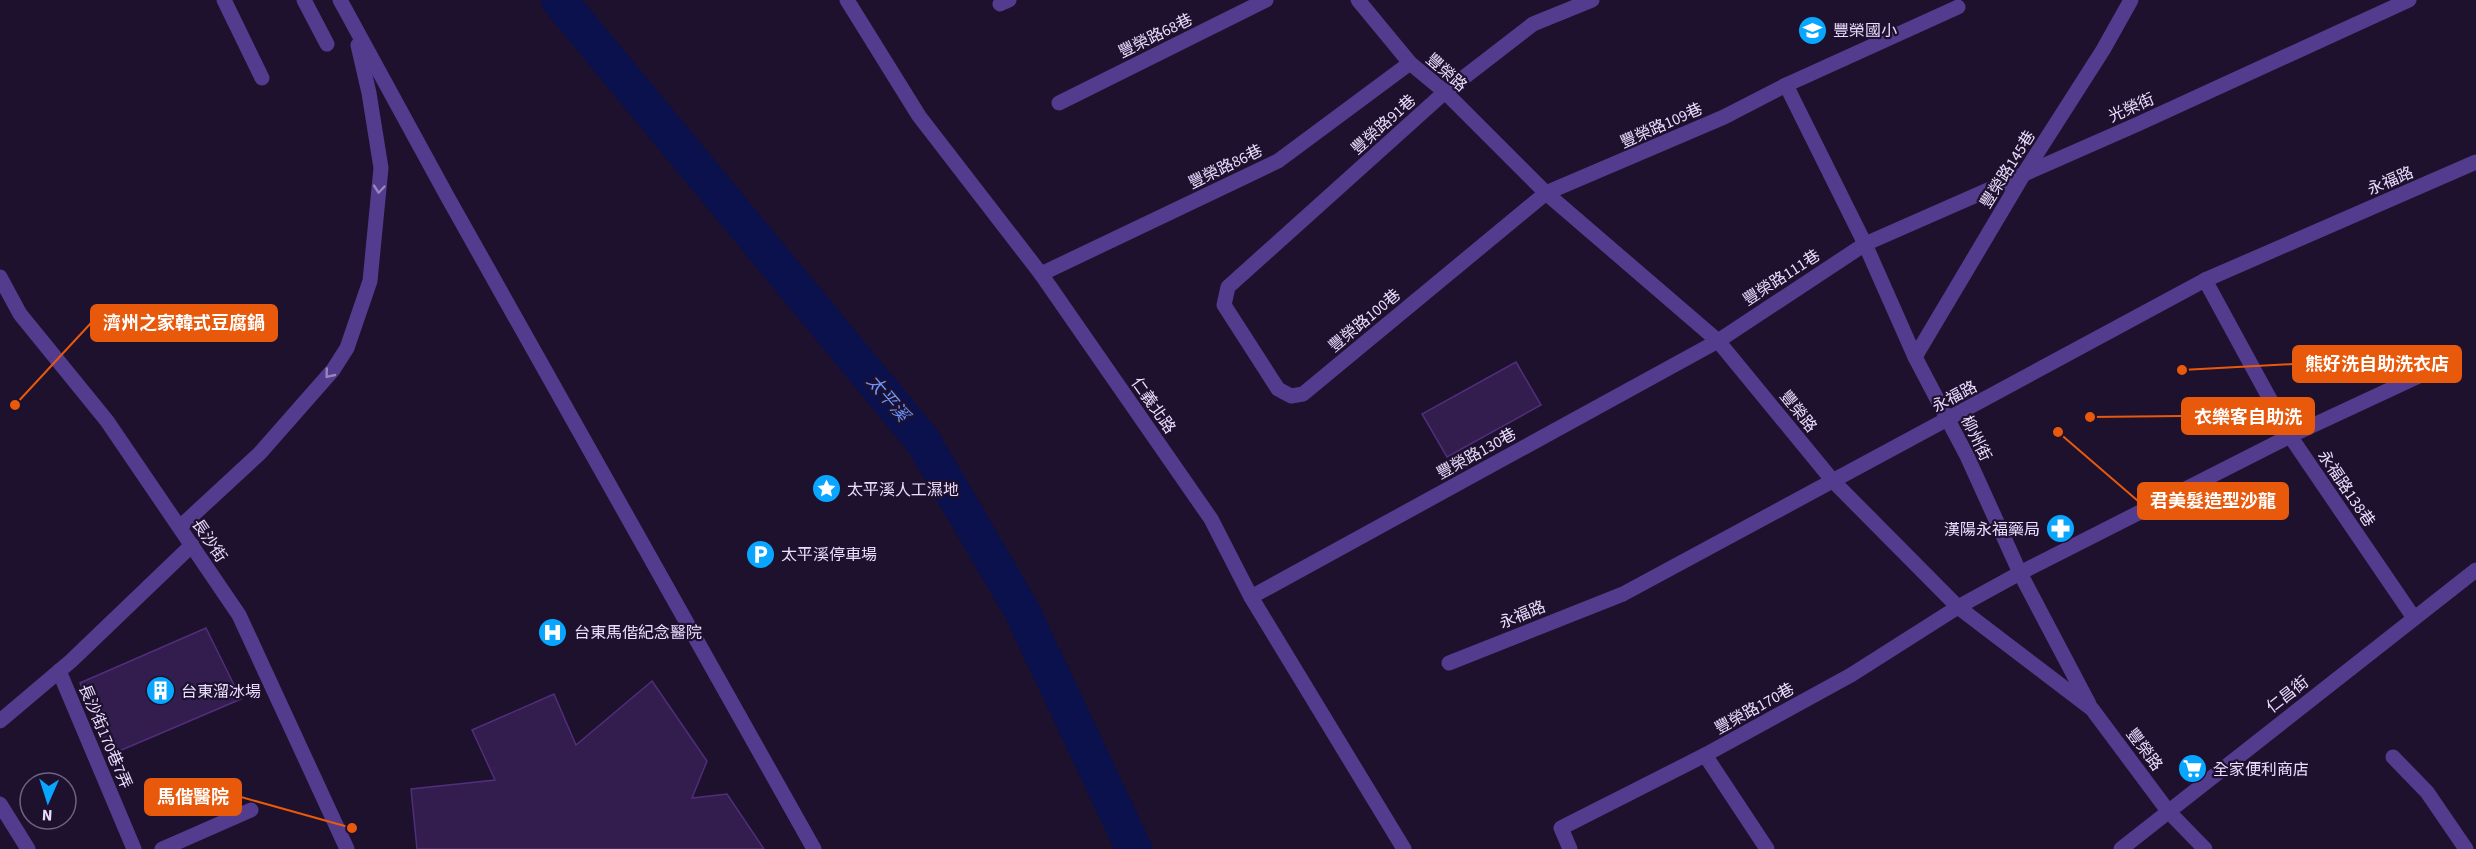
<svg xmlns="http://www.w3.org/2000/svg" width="2476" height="849" viewBox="0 0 2476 849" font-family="'Source Sans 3','Noto Sans TC',sans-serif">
<rect width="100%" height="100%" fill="#1d112d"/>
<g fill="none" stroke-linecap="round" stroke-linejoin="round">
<path stroke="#0a114d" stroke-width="36" d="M559 0 923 441 1021 609 1134 849"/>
</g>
<g fill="#331c4e" stroke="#512e7b" stroke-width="1.5">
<path d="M1516 362 1541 405 1447 457 1422 414Z"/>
<path d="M206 628 241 699 110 755 80 683Z"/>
<path d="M652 681 707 761 692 798 727 794 764 849H417L411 789 495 780 472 730 554 694 576 745Z"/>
</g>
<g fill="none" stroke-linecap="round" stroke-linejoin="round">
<g stroke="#533b8d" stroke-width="15">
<path d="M224 0 262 78"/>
<path d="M304 0 327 44"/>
<path d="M340 0 447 196 814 849"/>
<path d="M1358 0 1410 63 1445 92 1546 193 1718 341 1833 481 1958 607 2092 709 2168 811 2205 849"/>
<path d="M1592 0 1533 24 1445 92 1228 287 1224 305 1278 389 1291 396 1303 394 1546 193 1724 117 1786 85 1958 7"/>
<path d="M1000 4 1009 0"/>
<path d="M1786 85 1865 244 1915 357 1967 456 2020 573 2089 704"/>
<path d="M1059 103 1266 0"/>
<path d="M1041 274 1278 161 1410 63"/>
<path d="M0 277 20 314 107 421 239 615 347 849"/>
<path d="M2205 280 2290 436 2414 618"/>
<path d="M1915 357 2025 172 2103 50 2131 0"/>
<path d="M180 527 260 453 333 370 347 348 370 281 381 168 369 93 358 45"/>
<path d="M1251 597 1718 341 1865 244 2138 124 2409 0"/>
<path d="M1449 663 1623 594 2205 280 2476 162"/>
<path d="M59 671 134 849"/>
<path d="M0 721 71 661 192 545"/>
<path d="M1705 755 1767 849"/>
<path d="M2393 757 2427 792 2466 849"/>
<path d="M0 804 28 849"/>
<path d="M162 849 251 810"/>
<path d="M1570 849 1561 828 1705 755 1851 675 1958 607 2020 573 2290 436 2434 369"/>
<path d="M2121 849 2476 570"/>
</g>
<path stroke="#533b8d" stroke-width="15" d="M847 0 919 116 1041 274 1211 519 1251 597 1404 849"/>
</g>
<defs><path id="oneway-chevron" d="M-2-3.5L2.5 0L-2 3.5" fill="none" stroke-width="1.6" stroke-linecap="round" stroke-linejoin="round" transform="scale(1.5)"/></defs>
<g stroke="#9784c0">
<use href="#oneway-chevron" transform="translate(379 189) rotate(95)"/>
<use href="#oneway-chevron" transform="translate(329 374) rotate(129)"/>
</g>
<defs>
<symbol id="school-disc" viewBox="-11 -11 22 22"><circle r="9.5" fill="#09a6ff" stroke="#1d112d"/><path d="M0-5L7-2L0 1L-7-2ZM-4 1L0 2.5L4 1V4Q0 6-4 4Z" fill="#fff"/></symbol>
<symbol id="sight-disc" viewBox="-11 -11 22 22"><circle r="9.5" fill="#09a6ff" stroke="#1d112d"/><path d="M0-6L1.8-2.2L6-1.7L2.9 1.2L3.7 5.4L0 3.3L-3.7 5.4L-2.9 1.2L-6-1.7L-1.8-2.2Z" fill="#fff"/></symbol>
<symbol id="pharmacy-disc" viewBox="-11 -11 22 22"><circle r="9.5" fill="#09a6ff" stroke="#1d112d"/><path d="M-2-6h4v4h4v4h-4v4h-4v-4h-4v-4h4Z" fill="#fff"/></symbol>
<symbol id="parking-disc" viewBox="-11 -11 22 22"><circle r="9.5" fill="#09a6ff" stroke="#1d112d"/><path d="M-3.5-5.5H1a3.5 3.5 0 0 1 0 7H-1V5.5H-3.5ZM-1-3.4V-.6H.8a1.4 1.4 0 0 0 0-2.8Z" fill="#fff"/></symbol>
<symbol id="hospital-disc" viewBox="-11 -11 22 22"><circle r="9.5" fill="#09a6ff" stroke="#1d112d"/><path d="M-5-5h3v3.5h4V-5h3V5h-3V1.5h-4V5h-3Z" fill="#fff"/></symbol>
<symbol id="building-disc" viewBox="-11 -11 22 22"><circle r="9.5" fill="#09a6ff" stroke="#1d112d"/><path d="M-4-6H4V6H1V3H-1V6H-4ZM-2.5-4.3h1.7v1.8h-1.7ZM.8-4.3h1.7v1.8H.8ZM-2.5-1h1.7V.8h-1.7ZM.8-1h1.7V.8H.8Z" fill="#fff"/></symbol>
<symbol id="supermarket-disc" viewBox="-11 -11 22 22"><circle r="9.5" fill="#09a6ff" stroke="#1d112d"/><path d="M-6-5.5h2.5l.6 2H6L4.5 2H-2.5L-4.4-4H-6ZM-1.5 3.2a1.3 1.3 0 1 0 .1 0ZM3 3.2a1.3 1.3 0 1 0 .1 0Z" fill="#fff"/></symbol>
</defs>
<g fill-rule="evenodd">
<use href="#school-disc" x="1796" y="14" width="33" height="33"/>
<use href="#sight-disc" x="810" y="472" width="33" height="33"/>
<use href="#pharmacy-disc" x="2044" y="512" width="33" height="33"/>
<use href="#parking-disc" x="744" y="538" width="33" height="33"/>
<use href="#hospital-disc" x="536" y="616" width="33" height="33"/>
<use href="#building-disc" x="144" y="674" width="33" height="33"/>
<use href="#supermarket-disc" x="2176" y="752" width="33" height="33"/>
</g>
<g text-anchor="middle" stroke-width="4.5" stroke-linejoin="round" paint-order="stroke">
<g font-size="16" fill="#eaddff" stroke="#1d112d" text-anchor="start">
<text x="1833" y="36">豐榮國小</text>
<text x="847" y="495">太平溪人工濕地</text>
<text x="2040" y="535" text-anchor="end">漢陽永福藥局</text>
<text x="781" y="560">太平溪停車場</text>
<text x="574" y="638">台東馬偕紀念醫院</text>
<text x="181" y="697">台東溜冰場</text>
<text x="2213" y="775">全家便利商店</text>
</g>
<g font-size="16" fill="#eaddff" stroke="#1d112d">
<text transform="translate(1155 35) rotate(-26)" y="6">豐榮路68巷</text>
<text transform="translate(1447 72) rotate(41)" y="6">豐榮路</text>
<text transform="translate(2131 107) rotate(-24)" y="6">光榮街</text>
<text transform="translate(1383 124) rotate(-42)" y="6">豐榮路91巷</text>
<text transform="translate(1661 125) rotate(-24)" y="6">豐榮路109巷</text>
<text transform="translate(1225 166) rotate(-26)" y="6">豐榮路86巷</text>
<text transform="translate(2007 169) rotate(-58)" y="6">豐榮路145巷</text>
<text transform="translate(2390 180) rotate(-23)" y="6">永福路</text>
<text transform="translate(1781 277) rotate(-33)" y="6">豐榮路111巷</text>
<text transform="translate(1364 320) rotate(-40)" y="6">豐榮路100巷</text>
<text transform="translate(1954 396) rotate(-28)" y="6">永福路</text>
<text transform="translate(1154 405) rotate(55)" y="6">仁義北路</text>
<text transform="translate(1799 411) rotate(51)" y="6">豐榮路</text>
<text transform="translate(1977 438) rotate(64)" y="6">柳州街</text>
<text transform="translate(1476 453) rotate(-29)" y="6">豐榮路130巷</text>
<text transform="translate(2347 488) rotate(56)" y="6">永福路138巷</text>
<text transform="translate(210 540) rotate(56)" y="6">長沙街</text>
<text transform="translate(1522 614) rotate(-22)" y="6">永福路</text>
<text transform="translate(2287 694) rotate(-38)" y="6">仁昌街</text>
<text transform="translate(1754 708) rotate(-29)" y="6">豐榮路170巷</text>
<text transform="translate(106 736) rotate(67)" y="6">長沙街170巷7弄</text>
<text transform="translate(2145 749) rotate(53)" y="6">豐榮路</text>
</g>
<g font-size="18" font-style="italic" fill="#6b94ff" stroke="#1d112d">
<text transform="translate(888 398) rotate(50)" y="6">太平溪</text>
</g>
</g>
<path fill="none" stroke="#e8590c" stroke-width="2" d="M15 405L91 323M2182 370L2293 364M2090 417L2182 416M2058 432L2138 501M352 828L241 797"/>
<g fill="#e8590c" stroke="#1d112d" stroke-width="2">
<circle cx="15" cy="405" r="6"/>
<circle cx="2182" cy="370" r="6"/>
<circle cx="2090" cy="417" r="6"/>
<circle cx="2058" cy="432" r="6"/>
<circle cx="352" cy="828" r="6"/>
</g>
<g fill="#e8590c" stroke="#e8590c" stroke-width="2">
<rect x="91" y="305" width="186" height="36" rx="6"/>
<rect x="2293" y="346" width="168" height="36" rx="6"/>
<rect x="2182" y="398" width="132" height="36" rx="6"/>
<rect x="2138" y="483" width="150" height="36" rx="6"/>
<rect x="145" y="779" width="96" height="36" rx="6"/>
</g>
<g font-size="18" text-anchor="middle" font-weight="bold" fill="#fff">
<text x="184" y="329">濟州之家韓式豆腐鍋</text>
<text x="2377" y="370">熊好洗自助洗衣店</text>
<text x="2248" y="423">衣樂客自助洗</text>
<text x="2213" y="507">君美髮造型沙龍</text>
<text x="193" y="803">馬偕醫院</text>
</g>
<g transform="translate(48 801) rotate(183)"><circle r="28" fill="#1d112d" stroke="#6f6381" stroke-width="1.5"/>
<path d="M0-4.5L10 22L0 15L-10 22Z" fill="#09a6ff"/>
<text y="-9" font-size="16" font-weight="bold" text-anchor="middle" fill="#eaddff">N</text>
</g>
</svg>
